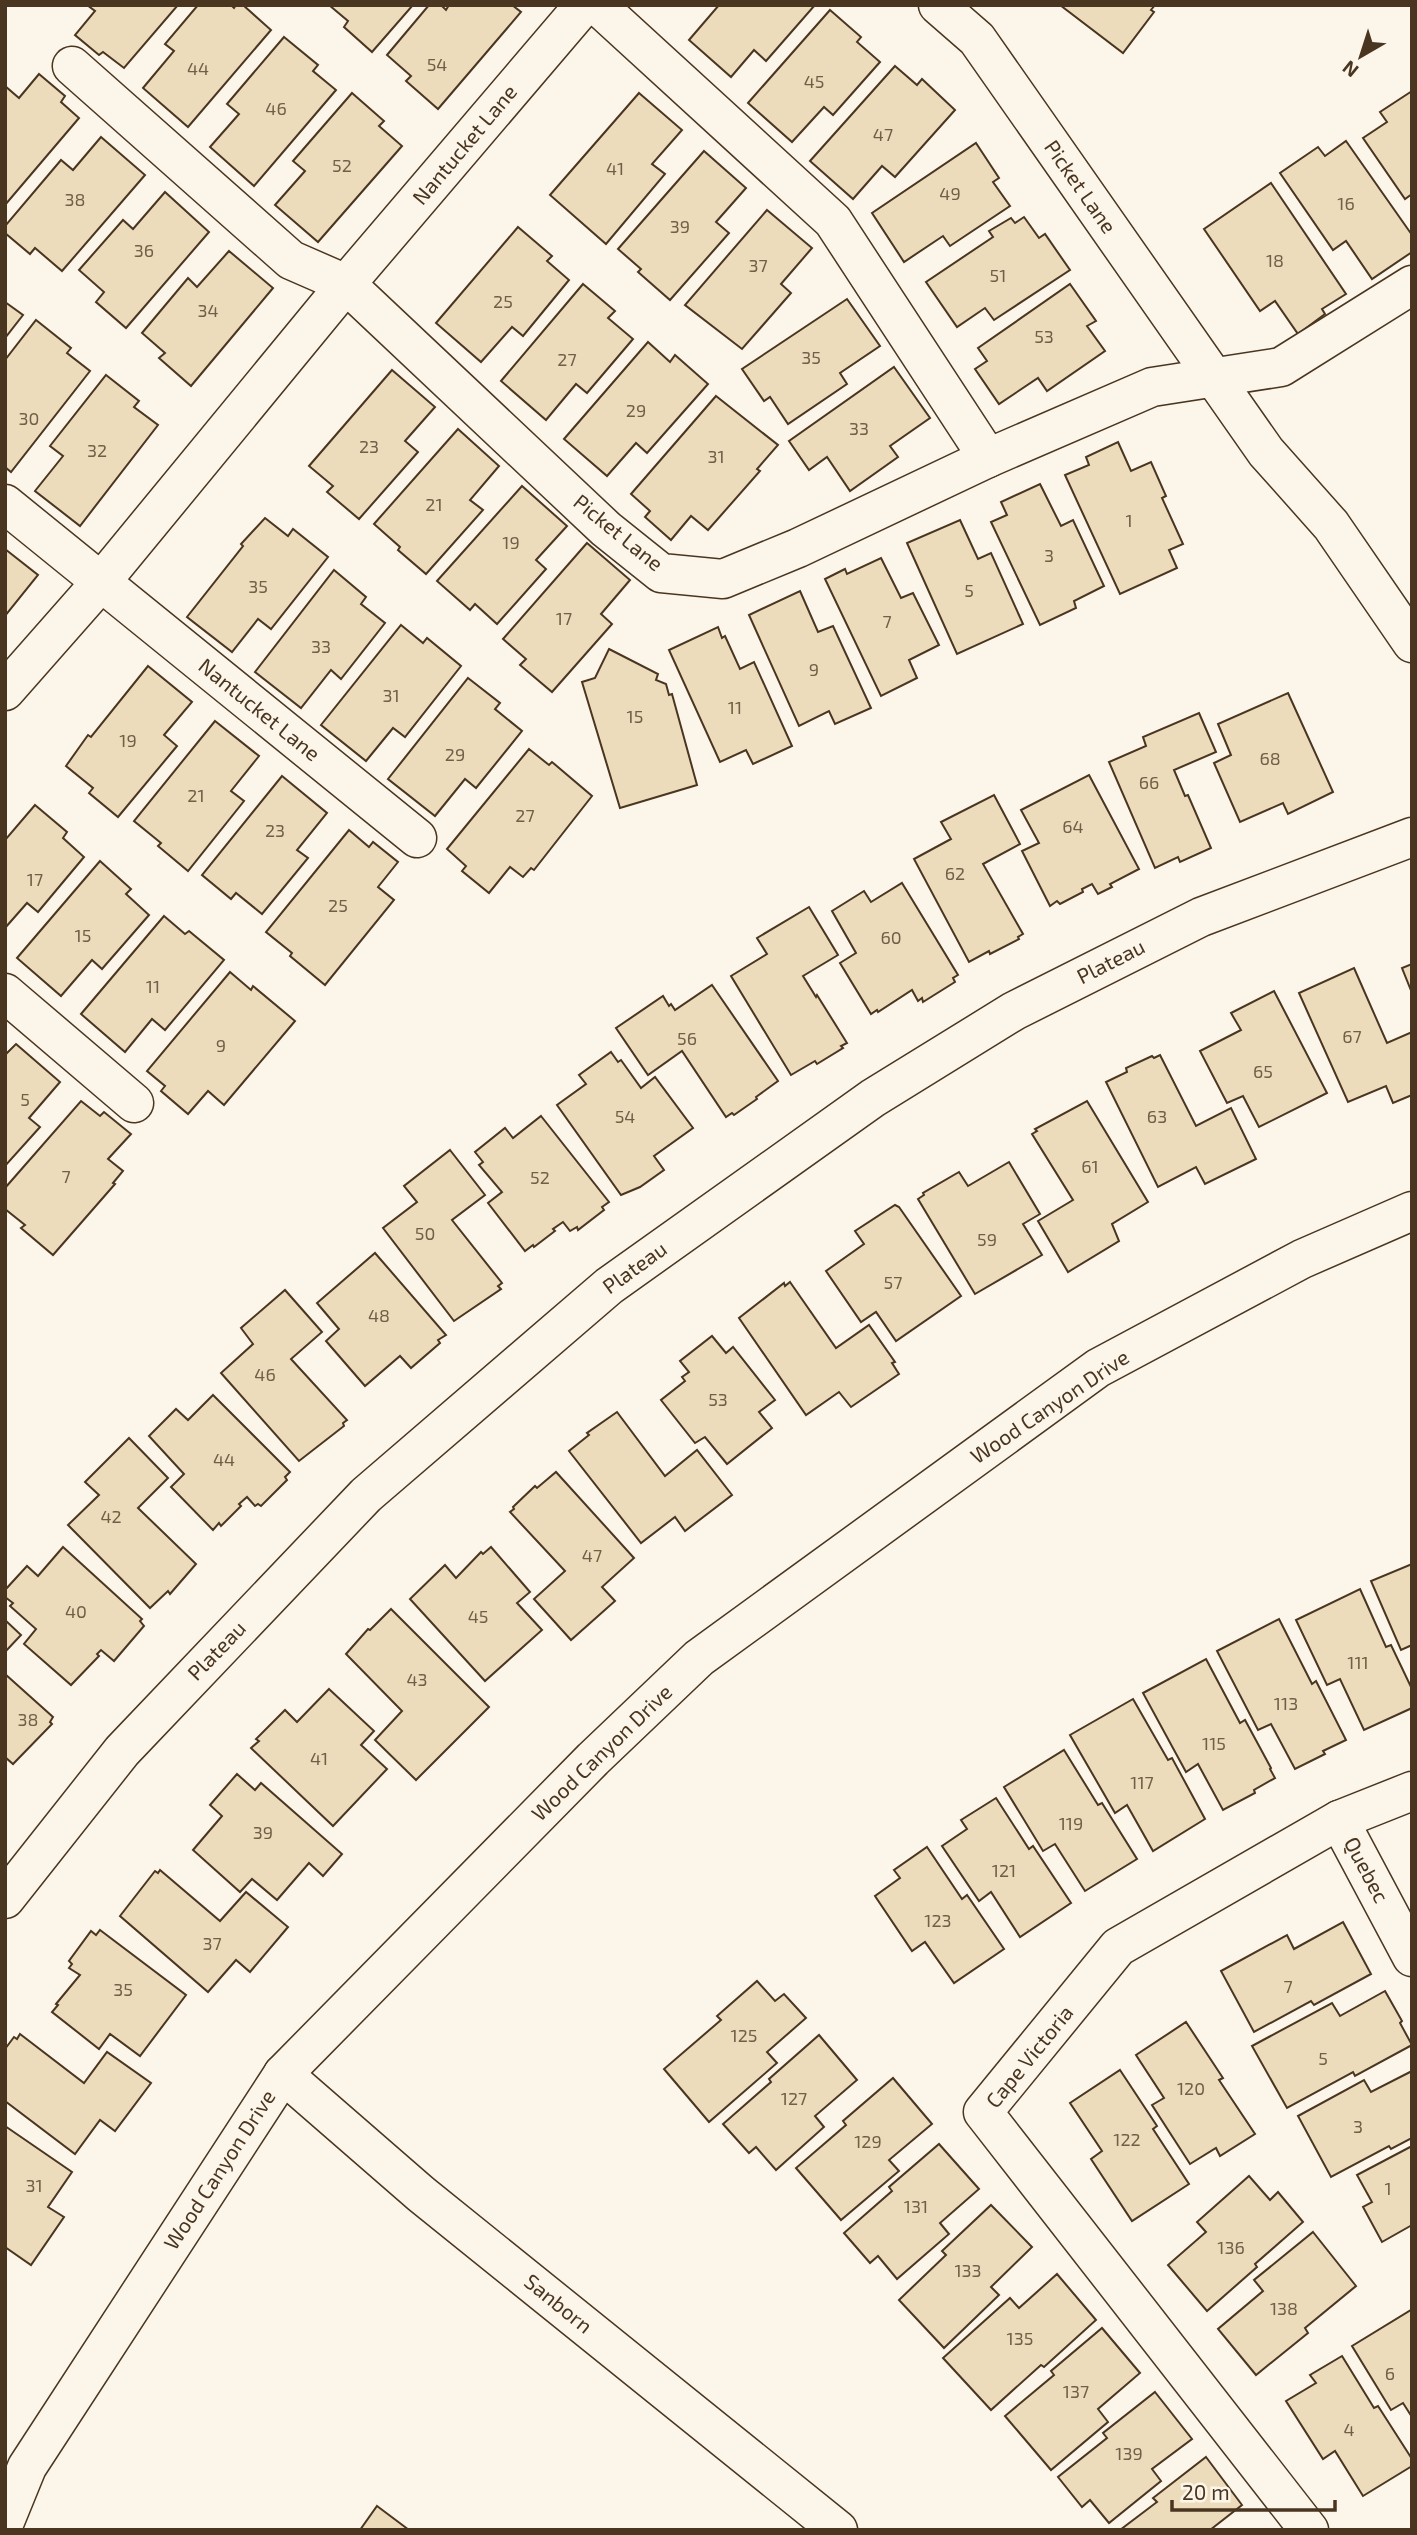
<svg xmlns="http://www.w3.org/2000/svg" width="1417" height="2535" viewBox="0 0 1417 2535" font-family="'Exo 2',sans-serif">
<rect width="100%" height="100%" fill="#fbf6e9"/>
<g fill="#ecdcbc" stroke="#4a3520" stroke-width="2">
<path d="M87 5H178L124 68 103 52 99 55 75 35 95 11Z"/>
<path d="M198 5H231L234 8 236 5H243L271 30 188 127 143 88 174 51 165 44Z"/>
<path d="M329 5H413L372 52 344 27 348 21Z"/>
<path d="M429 5H441L446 10 449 5H512L521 12 438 109 406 81 411 76 387 55Z"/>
<path d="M719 5H815L766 61 754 50 731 77 689 40Z"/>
<path d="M1060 5H1155L1151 10 1154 12 1123 53Z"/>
<path d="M830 10 861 37 857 42 880 62 833 115 824 107 792 142 748 103Z"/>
<path d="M284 37 318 65 313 71 336 90 254 186 210 147 239 114 227 104Z"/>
<path d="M895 66 917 85 922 79 955 110 895 177 882 166 853 199 810 161Z"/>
<path d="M39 74 65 96 61 102 79 118 5 205V86L19 98Z"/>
<path d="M1412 91V194L1405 199 1363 138 1387 122 1380 112Z"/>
<path d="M352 93 384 121 379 126 402 146 318 242 275 205 305 171 293 161Z"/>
<path d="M639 93 682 130 652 164 665 174 606 244 550 195Z"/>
<path d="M101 137 145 175 62 271 35 248 30 254 5 233V226L61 160 73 170Z"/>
<path d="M1346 141 1412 235V252L1372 279 1346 241 1333 250 1280 173 1318 147 1325 156Z"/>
<path d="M976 143 999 178 993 182 1010 206 950 246 943 236 904 262 872 213Z"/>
<path d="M704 151 746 188 716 222 729 233 670 300 638 272 641 269 618 249Z"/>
<path d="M1271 183 1346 294 1322 309 1325 314 1298 334 1275 301 1260 311 1204 229Z"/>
<path d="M165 192 209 232 126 328 96 302 104 292 79 270 123 220 133 229Z"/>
<path d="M767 210 812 248 781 284 791 293 742 349 685 305Z"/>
<path d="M1024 217 1039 238 1045 234 1070 270 994 320 985 308 957 327 926 282 993 237 989 231 1011 218 1015 223Z"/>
<path d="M518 227 552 256 547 261 569 280 523 336 512 327 481 362 436 323Z"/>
<path d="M229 251 273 288 191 386 159 358 165 353 142 333 188 278 197 287Z"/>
<path d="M583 284 615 311 608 318 633 339 587 393 576 384 546 420 501 381Z"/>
<path d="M1070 284 1096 321 1087 326 1105 351 1047 391 1038 378 999 404 975 369 987 361 978 348Z"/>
<path d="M847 299 880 346 840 373 847 384 788 424 770 397 764 401 742 369Z"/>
<path d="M5 302 23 315 5 338Z"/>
<path d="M36 320 71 348 67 353 90 371 11 472 5 467V360Z"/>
<path d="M648 342 670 362 675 355 708 384 647 453 636 443 607 476 564 439Z"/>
<path d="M894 367 930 418 890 446 898 457 850 491 827 457 809 470 789 441Z"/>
<path d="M392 370 435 407 405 441 418 452 359 519 327 492 333 486 309 466Z"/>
<path d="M106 375 139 401 134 407 158 425 80 526 35 491 63 456 50 446Z"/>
<path d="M716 396 778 445 757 469 760 471 708 530 691 516 671 540 645 517 650 511 631 494Z"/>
<path d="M458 429 499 466 470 500 483 510 426 574 398 550 400 547 374 524Z"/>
<path d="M1118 442 1131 471 1151 462 1166 496 1162 498 1183 544 1169 550 1177 568 1120 594 1065 475 1089 465 1086 457Z"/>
<path d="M1040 484 1061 526 1073 520 1104 586 1074 601 1076 608 1040 625 991 522 1007 515 1001 502Z"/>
<path d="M522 486 567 526 536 560 546 569 497 624 475 604 470 610 437 581Z"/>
<path d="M265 518 288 536 293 529 328 557 271 629 258 619 232 652 187 617 243 546 241 544Z"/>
<path d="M960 520 978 559 991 553 1023 624 957 654 907 543Z"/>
<path d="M587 543 630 580 601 614 612 624 552 692 520 665 526 659 503 639Z"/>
<path d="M5 549 38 575 5 616Z"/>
<path d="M881 558 901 598 913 593 939 645 909 660 917 678 881 696 825 579 845 569 847 574Z"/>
<path d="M334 570 366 597 361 604 385 623 341 679 331 670 301 708 255 672Z"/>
<path d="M800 591 818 632 833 626 871 708 835 724 829 711 799 726 749 615Z"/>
<path d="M401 625 423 643 427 638 461 666 405 737 393 728 366 761 321 725Z"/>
<path d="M718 627 722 638 725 636 740 669 754 662 792 746 753 764 746 750 720 762 669 650Z"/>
<path d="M609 649 658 674 656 680 666 684 669 695 672 694 697 785 620 808 582 682 595 678Z"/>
<path d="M148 666 192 702 164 735 177 746 118 817 89 793 93 788 66 766 88 735 91 737Z"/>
<path d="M468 678 500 703 495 709 522 731 476 788 465 779 435 816 388 779Z"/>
<path d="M1288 693 1333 792 1288 814 1283 803 1240 822 1214 763 1231 755 1218 724Z"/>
<path d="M1199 713 1216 752 1174 770 1185 796 1188 795 1211 848 1180 862 1178 857 1155 868 1109 762 1146 746 1143 737Z"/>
<path d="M215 721 259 756 231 791 244 801 188 871 158 846 161 843 134 821Z"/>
<path d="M529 749 549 765 552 762 592 796 534 870 531 868 523 877 510 867 489 893 462 871 466 866 447 849Z"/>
<path d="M1089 775 1139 869 1110 884 1112 887 1098 894 1092 884 1082 889 1083 892 1060 904 1057 901 1050 906 1022 851 1039 843 1021 810Z"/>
<path d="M282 776 327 813 297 850 308 858 262 914 236 893 231 899 202 875Z"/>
<path d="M994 795 1020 844 983 864 1023 934 1018 937 1019 939 990 954 989 951 969 962 914 859 951 839 941 822Z"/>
<path d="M35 805 67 832 63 838 84 857 38 912 27 903 5 928V840Z"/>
<path d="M349 830 369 847 373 842 398 862 378 887 394 900 325 985 290 956 292 953 266 932Z"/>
<path d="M100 861 131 889 126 894 149 915 102 969 92 960 61 996 17 958Z"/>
<path d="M902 883 958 975 953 978 955 982 923 1002 922 998 918 1001 912 990 878 1012 877 1010 871 1014 840 963 856 953 832 911 864 891 871 902Z"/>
<path d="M809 907 838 955 803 976 816 997 817 995 847 1043 841 1046 843 1048 817 1064 815 1061 791 1075 731 976 767 954 757 938Z"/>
<path d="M164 916 185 934 189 931 224 960 165 1030 152 1019 125 1052 81 1014Z"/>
<path d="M1412 964V993L1402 968Z"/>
<path d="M1354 968 1387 1043 1412 1032V1095L1393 1103 1386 1086 1348 1102 1299 993Z"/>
<path d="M230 972 251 990 253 986 295 1021 224 1105 208 1091 188 1114 161 1091 165 1086 147 1071Z"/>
<path d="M712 985 778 1081 756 1097 757 1099 734 1115 732 1113 726 1117 682 1051 648 1075 616 1028 663 996 669 1006 671 1004 675 1010Z"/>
<path d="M1274 991 1327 1093 1259 1127 1243 1096 1227 1103 1200 1051 1241 1030 1231 1013Z"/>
<path d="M16 1044 60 1082 29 1118 40 1127 5 1166V1055Z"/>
<path d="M611 1052 618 1062 621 1060 641 1088 655 1077 693 1128 654 1156 664 1170 640 1187 621 1195 557 1105 586 1084 579 1075Z"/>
<path d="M1160 1055 1196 1126 1231 1108 1256 1159 1205 1184 1196 1167 1158 1187 1106 1082 1127 1072 1126 1068 1152 1056 1154 1058Z"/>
<path d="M81 1101 100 1116 104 1112 131 1134 108 1159 123 1171 113 1183 115 1184 53 1255 21 1228 25 1225 5 1209V1188Z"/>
<path d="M1087 1101 1148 1202 1112 1224 1119 1241 1068 1272 1038 1221 1073 1200 1032 1134 1037 1131 1035 1129Z"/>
<path d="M541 1116 609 1202 602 1207 604 1210 578 1230 577 1227 570 1231 563 1222 553 1229 555 1231 534 1247 533 1245 525 1251 488 1203 502 1192 479 1165 483 1162 475 1152 505 1128 513 1138Z"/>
<path d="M450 1150 485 1195 452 1220 502 1283 498 1286 501 1289 454 1321 383 1228 417 1202 404 1186Z"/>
<path d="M1009 1162 1040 1214 1023 1224 1042 1255 975 1294 918 1199 924 1195 923 1193 959 1172 968 1186Z"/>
<path d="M895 1205 899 1207 961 1296 896 1341 876 1312 861 1322 826 1271 864 1244 855 1231Z"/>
<path d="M375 1253 446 1335 438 1340 440 1343 411 1368 400 1356 365 1386 326 1341 339 1329 317 1303Z"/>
<path d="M790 1282 836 1348 869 1325 895 1362 892 1363 899 1374 851 1407 839 1392 806 1415 739 1318 784 1283 785 1286Z"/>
<path d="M285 1290 322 1332 291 1359 347 1420 343 1423 344 1426 299 1461 221 1373 253 1344 241 1328Z"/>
<path d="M712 1336 726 1353 733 1347 775 1400 759 1412 772 1428 727 1464 705 1437 695 1443 661 1400 685 1381 682 1377 689 1372 680 1361Z"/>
<path d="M213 1395 290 1472 285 1477 287 1480 261 1506 258 1504 255 1506 247 1497 239 1504 241 1506 221 1526 219 1523 213 1530 171 1487 184 1474 149 1436 176 1409 188 1420Z"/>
<path d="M617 1412 665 1476 697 1450 732 1495 685 1531 675 1517 641 1543 569 1451 589 1435 587 1433Z"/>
<path d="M129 1438 168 1478 138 1508 196 1564 170 1594 168 1591 150 1608 68 1525 99 1495 85 1482Z"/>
<path d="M556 1472 634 1558 602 1587 615 1601 571 1640 534 1599 565 1571 510 1512 514 1509 513 1507 535 1486 537 1488Z"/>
<path d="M63 1547 142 1619 140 1621 144 1626 114 1661 101 1650 97 1654 99 1656 71 1685 24 1644 36 1629 10 1606 13 1603 5 1597V1590L27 1566 38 1576Z"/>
<path d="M491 1547 530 1592 517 1603 542 1630 485 1681 410 1599 445 1565 456 1578 481 1552 483 1554Z"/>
<path d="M1412 1564V1645L1401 1650 1371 1581Z"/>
<path d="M1360 1589 1386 1647 1391 1645 1412 1689V1708L1364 1730 1340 1679 1327 1685 1296 1620Z"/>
<path d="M391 1609 489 1707 416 1780 375 1740 402 1711 346 1654 368 1629 370 1630Z"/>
<path d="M1279 1619 1312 1684 1316 1681 1346 1740 1323 1751 1325 1754 1295 1769 1271 1724 1258 1730 1217 1651Z"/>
<path d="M5 1620 21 1635 5 1652Z"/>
<path d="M1206 1659 1240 1723 1245 1720 1271 1768 1270 1769 1275 1778 1254 1790 1255 1793 1223 1810 1198 1764 1186 1772 1143 1693Z"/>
<path d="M5 1674 53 1717 50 1722 52 1724 13 1764 5 1757Z"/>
<path d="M329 1689 374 1731 361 1745 387 1769 333 1826 251 1748 259 1741 256 1739 285 1710 297 1722Z"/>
<path d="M1133 1699 1168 1760 1172 1758 1205 1819 1153 1851 1127 1805 1115 1813 1070 1735Z"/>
<path d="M1064 1750 1098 1805 1102 1803 1137 1859 1085 1891 1055 1844 1043 1851 1004 1787Z"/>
<path d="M237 1774 255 1790 261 1783 342 1854 323 1876 309 1863 277 1900 252 1879 240 1892 193 1850 222 1816 210 1805Z"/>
<path d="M996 1798 1029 1849 1033 1846 1071 1903 1020 1937 991 1892 979 1901 942 1846 967 1829 961 1820Z"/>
<path d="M927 1847 962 1899 967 1895 1004 1949 954 1983 925 1942 912 1951 875 1896 900 1878 894 1870Z"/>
<path d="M160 1870 220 1921 246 1892 288 1927 250 1972 236 1960 208 1992 120 1916 155 1871 158 1873Z"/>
<path d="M1343 1922 1371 1974 1314 2005 1311 2001 1254 2032 1221 1971 1287 1935 1294 1949Z"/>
<path d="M100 1930 186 1995 140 2056 110 2034 99 2049 52 2012 58 2005 56 2004 80 1975 69 1968 72 1964 69 1961 91 1931 96 1935Z"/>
<path d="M757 1981 775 2001 784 1994 806 2018 767 2052 777 2063 709 2122 664 2069 721 2020 717 2016Z"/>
<path d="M1385 1991 1402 2021 1400 2023 1412 2045 1355 2076 1353 2072 1287 2108 1252 2046 1332 2003 1340 2016Z"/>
<path d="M1186 2022 1223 2078 1219 2080 1255 2134 1220 2156 1216 2148 1190 2164 1152 2105 1164 2098 1136 2055Z"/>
<path d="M20 2034 84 2083 107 2052 151 2083 115 2131 100 2120 75 2154 5 2101V2049L14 2037 17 2039Z"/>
<path d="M819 2035 857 2080 815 2116 824 2127 776 2170 756 2147 749 2153 723 2124 771 2082 769 2079Z"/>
<path d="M1120 2070 1157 2126 1153 2129 1189 2184 1132 2221 1091 2159 1102 2151 1070 2103Z"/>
<path d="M1412 2071V2138L1391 2149 1389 2146 1331 2177 1298 2116 1364 2080 1371 2092Z"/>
<path d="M893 2078 932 2124 889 2160 899 2171 841 2220 796 2168 846 2125 843 2121Z"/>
<path d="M5 2126 72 2172 48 2207 64 2217 31 2265 5 2247Z"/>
<path d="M939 2144 979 2189 940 2223 949 2234 897 2279 878 2256 870 2263 844 2233 892 2191 889 2187Z"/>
<path d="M1412 2146V2225L1382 2242 1363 2207 1372 2202 1357 2175Z"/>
<path d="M1249 2176 1270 2200 1278 2192 1303 2222 1255 2264 1257 2267 1207 2311 1168 2265 1206 2232 1197 2222Z"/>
<path d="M991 2205 1032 2247 991 2287 999 2295 944 2348 899 2300 946 2255 942 2251Z"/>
<path d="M1313 2232 1356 2286 1305 2328 1308 2333 1256 2375 1218 2329 1263 2291 1254 2280Z"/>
<path d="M1057 2274 1096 2320 1044 2367 1041 2365 991 2410 943 2358 1010 2298 1019 2308Z"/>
<path d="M1411 2310 1412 2312V2417L1403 2403 1391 2410 1352 2346Z"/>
<path d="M1102 2328 1140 2373 1098 2409 1108 2422 1051 2470 1005 2416 1054 2375 1051 2371Z"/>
<path d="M1342 2356 1374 2408 1378 2406 1412 2459V2466L1363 2496 1335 2451 1323 2459 1286 2401 1316 2383 1310 2375Z"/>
<path d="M1155 2392 1192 2439 1152 2469 1161 2481 1109 2523 1090 2500 1082 2507 1058 2477 1107 2438 1103 2433Z"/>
<path d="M1206 2457 1242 2505 1210 2530H1120L1157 2502 1153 2498Z"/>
<path d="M377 2506 409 2530H360Z"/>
</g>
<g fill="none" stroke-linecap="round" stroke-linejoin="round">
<defs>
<g id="street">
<path d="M597 5 833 221 988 458"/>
<path d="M938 5 977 39 1266 452 1331 525 1412 643"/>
<path d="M72 66 291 260 346 284 606 529 661 573 723 579 798 548 988 458 1152 387 1281 367 1412 285"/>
<path d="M5 504 417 838"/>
<path d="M5 691 101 582 346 284 584 5"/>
<path d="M5 993 134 1103"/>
<path d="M1339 1820 1412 1957"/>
<path d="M5 1899 122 1751 366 1495 609 1286 873 1098 1014 1011 1201 917 1412 837"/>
<path d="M1309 2530 983 2112 1118 1947 1339 1820 1412 1791"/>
</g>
<g id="secondary">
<path d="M283 2074 421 2194 838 2530"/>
<path d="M5 2521 27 2467 283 2074 593 1759 699 1658 1098 1368 1302 1259 1412 1211"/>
</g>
</defs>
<use href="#street" stroke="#4a3520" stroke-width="41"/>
<use href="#secondary" stroke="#4a3520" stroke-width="41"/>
<use href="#street" stroke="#fbf6e9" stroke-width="38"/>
<use href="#secondary" stroke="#fbf6e9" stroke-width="38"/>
</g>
<g text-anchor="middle" stroke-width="5" stroke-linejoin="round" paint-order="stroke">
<g font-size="18" fill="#725f47">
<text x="437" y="71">54</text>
<text x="198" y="75">44</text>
<text x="814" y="88">45</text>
<text x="276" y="115">46</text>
<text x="883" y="141">47</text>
<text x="342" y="172">52</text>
<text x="615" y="175">41</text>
<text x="950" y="200">49</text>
<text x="75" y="206">38</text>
<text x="1346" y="210">16</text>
<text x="680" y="233">39</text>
<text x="144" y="257">36</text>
<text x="1275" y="267">18</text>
<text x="758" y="272">37</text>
<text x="998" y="282">51</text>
<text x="503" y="308">25</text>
<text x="208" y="317">34</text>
<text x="1044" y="343">53</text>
<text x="811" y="364">35</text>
<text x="567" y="366">27</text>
<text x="636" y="417">29</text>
<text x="29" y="425">30</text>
<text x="859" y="435">33</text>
<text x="369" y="453">23</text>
<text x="97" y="457">32</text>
<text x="716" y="463">31</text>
<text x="434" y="511">21</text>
<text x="1129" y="527">1</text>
<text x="511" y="549">19</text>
<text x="1049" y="562">3</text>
<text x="258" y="593">35</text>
<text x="969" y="597">5</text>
<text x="564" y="625">17</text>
<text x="887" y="628">7</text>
<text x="321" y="653">33</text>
<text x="814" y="676">9</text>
<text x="391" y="702">31</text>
<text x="735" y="714">11</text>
<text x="635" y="723">15</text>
<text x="128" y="747">19</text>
<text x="455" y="761">29</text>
<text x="1270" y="765">68</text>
<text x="1149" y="789">66</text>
<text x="196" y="802">21</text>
<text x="525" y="822">27</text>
<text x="1073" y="833">64</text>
<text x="275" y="837">23</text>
<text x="955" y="880">62</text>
<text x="35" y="886">17</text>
<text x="338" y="912">25</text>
<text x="83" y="942">15</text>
<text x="891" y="944">60</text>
<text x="153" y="993">11</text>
<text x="1352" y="1043">67</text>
<text x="687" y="1045">56</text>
<text x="221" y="1052">9</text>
<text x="1263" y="1078">65</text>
<text x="25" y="1106">5</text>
<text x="625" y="1123">54</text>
<text x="1157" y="1123">63</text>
<text x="1090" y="1173">61</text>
<text x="66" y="1183">7</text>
<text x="540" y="1184">52</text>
<text x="425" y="1240">50</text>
<text x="987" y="1246">59</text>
<text x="893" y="1289">57</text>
<text x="379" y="1322">48</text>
<text x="265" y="1381">46</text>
<text x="718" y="1406">53</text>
<text x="224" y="1466">44</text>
<text x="111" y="1523">42</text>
<text x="592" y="1562">47</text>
<text x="76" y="1618">40</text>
<text x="478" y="1623">45</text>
<text x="1358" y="1669">111</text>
<text x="417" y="1686">43</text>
<text x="1286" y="1710">113</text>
<text x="28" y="1726">38</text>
<text x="1214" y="1750">115</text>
<text x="319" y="1765">41</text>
<text x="1142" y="1789">117</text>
<text x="1071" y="1830">119</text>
<text x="263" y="1839">39</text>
<text x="1004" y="1877">121</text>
<text x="938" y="1927">123</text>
<text x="212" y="1950">37</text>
<text x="1288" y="1993">7</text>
<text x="123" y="1996">35</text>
<text x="744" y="2042">125</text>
<text x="1323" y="2065">5</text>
<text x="1191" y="2095">120</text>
<text x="794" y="2105">127</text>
<text x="1358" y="2133">3</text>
<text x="1127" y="2146">122</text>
<text x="868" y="2148">129</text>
<text x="34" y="2192">31</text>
<text x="1388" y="2195">1</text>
<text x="916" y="2213">131</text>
<text x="1231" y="2254">136</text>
<text x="968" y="2277">133</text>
<text x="1284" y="2315">138</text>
<text x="1020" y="2345">135</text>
<text x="1390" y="2380">6</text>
<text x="1076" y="2398">137</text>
<text x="1349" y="2436">4</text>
<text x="1129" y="2460">139</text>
</g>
<g font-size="21" fill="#4a3520" stroke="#fbf6e9">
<text transform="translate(465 145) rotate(-50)" y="7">Nantucket Lane</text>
<text transform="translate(1080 187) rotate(55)" y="7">Picket Lane</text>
<text transform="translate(618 533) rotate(39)" y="7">Picket Lane</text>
<text transform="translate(259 710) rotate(39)" y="7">Nantucket Lane</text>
<text transform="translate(1111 962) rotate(-27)" y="7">Plateau</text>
<text transform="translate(635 1268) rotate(-36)" y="7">Plateau</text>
<text transform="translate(1050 1407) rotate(-34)" y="7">Wood Canyon Drive</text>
<text transform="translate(217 1651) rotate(-46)" y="7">Plateau</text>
<text transform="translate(602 1753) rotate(-44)" y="7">Wood Canyon Drive</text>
<text transform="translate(1366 1870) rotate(62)" y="7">Quebec</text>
<text transform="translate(1030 2057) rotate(-51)" y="7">Cape Victoria</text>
<text transform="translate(220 2170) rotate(-57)" y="7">Wood Canyon Drive</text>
<text transform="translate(558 2304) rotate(39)" y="7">Sanborn</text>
</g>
</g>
<rect width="1417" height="2535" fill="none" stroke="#4a3520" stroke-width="14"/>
<g transform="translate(1361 56) rotate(219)" stroke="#fbf6e9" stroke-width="5" paint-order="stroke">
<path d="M0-5L12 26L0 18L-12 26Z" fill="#4a3520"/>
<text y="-10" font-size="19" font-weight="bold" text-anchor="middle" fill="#4a3520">N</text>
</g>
<path d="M1172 2500v10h163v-10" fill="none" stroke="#4a3520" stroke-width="3.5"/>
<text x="1182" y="2500" font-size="21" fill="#4a3520" stroke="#fbf6e9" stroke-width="5" paint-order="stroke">20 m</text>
</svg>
